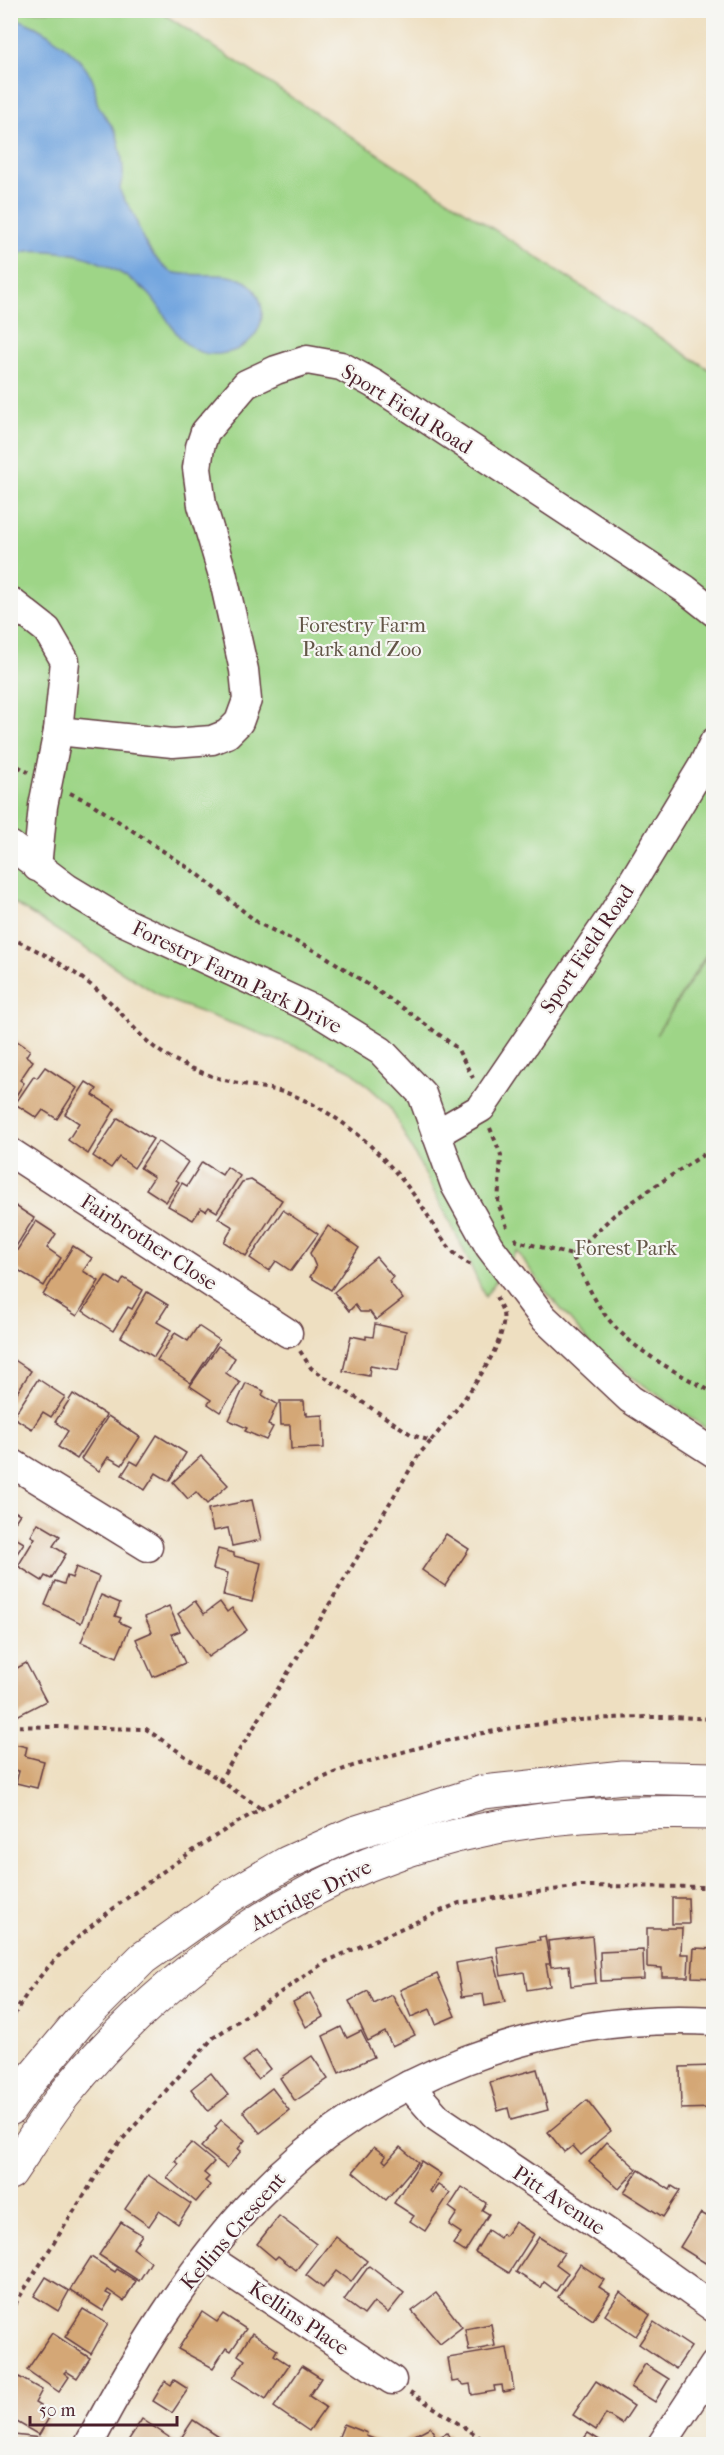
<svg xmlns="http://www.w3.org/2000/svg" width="724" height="2455" viewBox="0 0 724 2455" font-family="'IM FELL French Canon',serif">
<rect width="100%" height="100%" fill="#f6f6f2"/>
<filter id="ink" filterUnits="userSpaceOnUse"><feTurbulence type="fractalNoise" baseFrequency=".0167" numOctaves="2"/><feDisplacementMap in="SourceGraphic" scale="12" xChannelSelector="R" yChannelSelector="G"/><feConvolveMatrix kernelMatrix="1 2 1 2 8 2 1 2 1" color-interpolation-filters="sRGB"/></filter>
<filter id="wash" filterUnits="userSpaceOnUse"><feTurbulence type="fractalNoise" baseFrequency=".008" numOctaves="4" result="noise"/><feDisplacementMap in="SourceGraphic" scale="24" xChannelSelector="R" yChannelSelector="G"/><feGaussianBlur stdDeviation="1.35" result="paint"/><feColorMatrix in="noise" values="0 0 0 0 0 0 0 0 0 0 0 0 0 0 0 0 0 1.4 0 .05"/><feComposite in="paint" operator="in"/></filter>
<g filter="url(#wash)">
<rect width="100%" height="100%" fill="#eedfc1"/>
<path fill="#9ed587" stroke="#747a59" stroke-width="1.5" d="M10 11H159L713 372V944L656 1035 713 947V1433L599 1354 544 1289 517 1251 485 1297 458 1238 389 1105 350 1070 316 1054 165 999 11 901Z"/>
<path fill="#73a6df" stroke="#5e6285" stroke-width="1.5" d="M11 17C40 25 82 53 94 83 96 90 95 98 98 105 102 114 115 128 117 135 120 147 124 163 123 176 122 180 120 185 120 189 121 199 129 204 133 213 138 223 140 236 147 246 153 255 162 268 172 272 200 281 256 260 262 310 263 322 258 334 248 342 240 350 231 352 220 354 179 358 172 319 149 294 134 279 111 267 91 259 77 253 43 249 28 251 22 252 17 255 11 255Z"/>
<g id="blocks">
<g fill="#d4a776">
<path d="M17 1041 30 1050 26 1056 33 1061 20 1080 24 1083 10 1105V1046L13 1047Z"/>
<path d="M45 1067 77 1088 57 1119 43 1110 37 1118 15 1104 34 1076 37 1078Z"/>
<path d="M86 1082 97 1089 93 1095 115 1109 88 1154 68 1140 79 1123 65 1114Z"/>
<path d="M118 1118 153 1139 134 1168 119 1157 111 1168 93 1156Z"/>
<path d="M158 1141 188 1162 176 1180 179 1182 166 1202 146 1189 154 1177 140 1168Z"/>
<path d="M202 1162 222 1175 227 1167 240 1176 217 1212 209 1207 206 1211 201 1208 193 1220 168 1206 182 1183 187 1186Z"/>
<path d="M251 1180 282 1200 246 1256 224 1242 233 1227 218 1218 242 1182Z"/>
<path d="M14 1205 34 1218 10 1256V1210Z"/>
<path d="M283 1210 318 1234 291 1271 276 1261 269 1271 250 1258Z"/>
<path d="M36 1221 56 1234 47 1248 61 1258 44 1286 10 1265V1261Z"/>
<path d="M328 1226 359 1248 331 1290 310 1277 316 1267 310 1253Z"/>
<path d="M73 1246 92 1258 83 1271 99 1281 77 1316 43 1295Z"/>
<path d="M376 1257 393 1277 389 1281 403 1299 376 1320 370 1312H360L355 1305 349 1311 334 1292Z"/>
<path d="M106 1276 120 1285 124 1278 143 1290 132 1309 128 1307 113 1331 83 1311Z"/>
<path d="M147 1292 168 1305 157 1322 171 1330 154 1357 121 1337Z"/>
<path d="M375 1324 406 1331 398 1371 370 1366 369 1376 343 1371 351 1336 366 1339V1336L373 1337Z"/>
<path d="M198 1326 219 1340 191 1383 157 1360 175 1333 188 1341Z"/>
<path d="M218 1346 235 1358 226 1373 240 1383 220 1412 208 1404 211 1400 190 1386Z"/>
<path d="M10 1357 31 1371 10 1403Z"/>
<path d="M38 1379 65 1397 51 1417 43 1412 32 1429 13 1417Z"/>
<path d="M246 1383 264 1391 262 1395 277 1404 268 1425 273 1427 266 1440 245 1431 247 1428 229 1420Z"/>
<path d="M73 1394 106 1415 77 1459 58 1447 68 1431 55 1422Z"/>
<path d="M280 1401H304L305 1414 307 1413V1416L323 1415 324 1448 291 1449 290 1425H281Z"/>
<path d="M108 1416 140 1437 122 1465 108 1457 99 1471 81 1459Z"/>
<path d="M157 1435 186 1453 169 1481 156 1473 145 1490 122 1475 131 1461 138 1465Z"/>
<path d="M201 1456 228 1485 207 1504 196 1492 188 1499 173 1482Z"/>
<path d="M252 1500 261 1540 232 1546 228 1528 213 1531 208 1509Z"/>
<path d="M10 1509 20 1514 10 1529Z"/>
<path d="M38 1523 60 1536 53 1546 66 1554 51 1579 45 1576 42 1581 18 1566 35 1538 31 1536Z"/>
<path d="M446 1534 469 1549 445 1586 422 1570Z"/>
<path d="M10 1535 24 1543 10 1564Z"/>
<path d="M218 1549 234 1553V1556L261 1563 252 1602 223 1595 228 1573 213 1569Z"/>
<path d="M76 1567 99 1577 81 1623 45 1605 55 1581 64 1584 67 1576 72 1578Z"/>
<path d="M101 1595 120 1603 115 1616 121 1618 119 1622 130 1627 117 1657 81 1642Z"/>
<path d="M195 1601 204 1614 220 1602 227 1612 232 1608 247 1630 208 1657 178 1614Z"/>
<path d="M169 1606 180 1631 172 1634 185 1663 153 1677 136 1639 152 1632 145 1617Z"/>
<path d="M26 1663 46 1701 15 1717 10 1707V1672Z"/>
<path d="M10 1743 27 1747 25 1756 44 1761 37 1788 16 1783 19 1771 10 1769Z"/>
<path d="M672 1898H688L689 1924H672Z"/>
<path d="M647 1928H682L681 1954H689L688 1977H662V1968L647 1967Z"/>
<path d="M545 1936 550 1964H546L550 1986 527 1990 524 1972 501 1976 497 1947 540 1940 539 1937Z"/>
<path d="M592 1936 596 1983 571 1986 569 1965 551 1967 548 1941Z"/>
<path d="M694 1948 714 1949V1978L692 1977Z"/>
<path d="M643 1950 644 1979 601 1981 600 1952Z"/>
<path d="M493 1956 505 2002 485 2006 483 1994 462 1997 456 1963Z"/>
<path d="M437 1974 455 2016 436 2024 430 2009 411 2017 400 1990Z"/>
<path d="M368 1991 374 2004 392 1995 415 2035 392 2046 385 2032 368 2041 349 2001Z"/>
<path d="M310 1993 323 2017 306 2027 293 2002Z"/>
<path d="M341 2027 347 2038 361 2031 374 2057 339 2073 323 2036Z"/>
<path d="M256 2051 270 2069 258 2079 243 2061Z"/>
<path d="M312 2056 328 2079 295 2101 280 2078Z"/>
<path d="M714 2066V2108L681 2109 680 2067Z"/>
<path d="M537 2069 548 2110 511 2120 508 2108 498 2111 490 2082Z"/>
<path d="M211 2073 228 2095 208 2111 191 2089Z"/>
<path d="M272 2088 289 2110 260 2133 243 2111Z"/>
<path d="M587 2100 611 2131 581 2155 573 2146 564 2152 548 2132Z"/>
<path d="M221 2120 245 2140 238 2149 241 2151 227 2168 201 2147 217 2129 215 2127Z"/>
<path d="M607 2142 637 2169 619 2189 589 2162Z"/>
<path d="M191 2143 214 2162 204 2173 209 2177 205 2181 210 2185 196 2202 167 2178 179 2164 175 2161Z"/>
<path d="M374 2147 386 2156 383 2160 386 2163 400 2147 418 2162 386 2200 353 2172Z"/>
<path d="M421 2161 441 2174 430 2191 432 2193 438 2185 450 2193 425 2231 410 2221 414 2216 394 2203Z"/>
<path d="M639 2170 670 2190 672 2186 680 2191 663 2217 624 2192Z"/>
<path d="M148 2175 191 2204 178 2224 159 2211 149 2226 125 2209Z"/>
<path d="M462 2187 486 2203 482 2210 489 2214 465 2252 453 2244 461 2233 449 2225 457 2213 449 2207Z"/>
<path d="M701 2213 714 2220V2260L710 2266 680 2247Z"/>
<path d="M279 2216 316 2244 296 2270 278 2256 275 2259 257 2244Z"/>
<path d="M121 2222 142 2235 133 2248 151 2262 139 2281 99 2255Z"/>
<path d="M515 2222 534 2234 509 2273 475 2252 488 2230 500 2238 502 2234 505 2236Z"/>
<path d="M336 2237 367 2261 351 2282 336 2271 323 2288 306 2275Z"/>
<path d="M539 2237 564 2253 556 2264 568 2273 556 2291 544 2282 541 2288 516 2272Z"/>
<path d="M91 2257 115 2272 117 2269 136 2281 124 2301 108 2290 106 2293 112 2296 103 2311 70 2290Z"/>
<path d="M580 2264 604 2280 599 2287 610 2294 593 2320 558 2297Z"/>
<path d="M369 2266 404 2293 388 2313 374 2302 364 2315 344 2300Z"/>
<path d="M46 2277 69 2291 58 2311 34 2296Z"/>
<path d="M620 2292 650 2315 636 2336 605 2315Z"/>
<path d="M436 2293 462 2327 440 2344 412 2311Z"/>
<path d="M83 2309 108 2324 91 2354 65 2337Z"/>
<path d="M202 2312 217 2322 223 2314 246 2329 231 2351 226 2348 213 2368 178 2349Z"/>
<path d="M654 2322 691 2347 676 2369 639 2344Z"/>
<path d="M491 2324 495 2346 469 2351 465 2329Z"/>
<path d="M52 2333 90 2358 77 2378 66 2371 64 2373 69 2377 59 2392 27 2370Z"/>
<path d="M252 2333 277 2350 274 2355 289 2365 266 2399 233 2378 245 2360 238 2355Z"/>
<path d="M507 2348 514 2390 503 2392 502 2385 494 2386 495 2391 472 2395 470 2384 464 2385 459 2381 452 2382 448 2358Z"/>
<path d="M645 2364 669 2379 655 2402 631 2387Z"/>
<path d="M302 2366 321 2378 309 2396 326 2407 309 2431 274 2407Z"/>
<path d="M19 2377 42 2390 35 2403 40 2406 38 2409 50 2416 39 2435 10 2418V2391Z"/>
<path d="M174 2380 188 2389 172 2413 153 2401 165 2381 171 2385Z"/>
<path d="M596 2381 634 2406 622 2424 606 2414 596 2430 573 2415Z"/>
<path d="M142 2419 176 2442 175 2444H126Z"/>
<path d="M193 2420 222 2439 218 2444H177Z"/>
<path d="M344 2424 367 2433 366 2436 387 2444H336Z"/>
<path d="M430 2427 437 2438 447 2433 453 2444H398Z"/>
<path d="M588 2433 606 2444H580Z"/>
<path d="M14 2435 40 2438 39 2444H10V2439L13 2440Z"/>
</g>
</g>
</g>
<g filter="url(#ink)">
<use href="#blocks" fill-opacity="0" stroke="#633c42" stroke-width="1.5"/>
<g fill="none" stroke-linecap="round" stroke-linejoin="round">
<defs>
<g id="minor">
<path d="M10 601 47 630 65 661 58 731 43 806 37 867"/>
<path d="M58 731 173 743 212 740 227 734 239 722 247 700 244 670 222 572 202 505 197 468 200 447 205 432 246 384 276 370 307 360 341 366 374 384 685 589 714 612"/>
<path d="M10 845 67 888 120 920 313 1009 381 1051 422 1094 455 1185 489 1246 543 1317 630 1399 714 1453"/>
<path d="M436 1134 481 1108 613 914 702 767 714 742"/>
<path d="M10 1152 288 1333"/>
<path d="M10 1462 148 1547"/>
<path d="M409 2085 438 2118 626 2245 714 2308"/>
<path d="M207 2257 392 2380"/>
<path d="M89 2444C135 2357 188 2269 257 2197 373 2076 547 2011 714 2021"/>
<path d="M662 2444 714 2365"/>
</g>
<g id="major">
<path d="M10 2109 28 2083 79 2022 143 1958 229 1897 287 1863 354 1833 483 1792 623 1777 714 1779"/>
<path d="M10 2173C28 2147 45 2119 64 2095 171 1963 319 1862 487 1829 561 1814 638 1811 714 1813"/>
</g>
</defs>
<use href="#minor" stroke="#633c42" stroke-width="31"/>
<use href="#major" stroke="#633c42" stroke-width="35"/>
<g stroke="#633c42" stroke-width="4" stroke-dasharray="4.5 4.5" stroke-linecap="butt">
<path d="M10 762 28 772"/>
<path d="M70 793 91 803 199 875 258 923 325 956 409 1012 457 1048 473 1078"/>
<path d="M10 938C46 953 86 977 113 1005 132 1024 145 1044 169 1057 189 1068 211 1077 233 1082 251 1086 269 1088 287 1093 313 1102 339 1119 361 1137 382 1156 402 1178 419 1202 434 1223 448 1257 474 1266"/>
<path d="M490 1128 501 1155 498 1203 507 1227"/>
<path d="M515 1238 517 1241 572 1255C582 1274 591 1294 603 1312 630 1350 674 1371 714 1393"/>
<path d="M572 1255 614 1215 658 1184 714 1148"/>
<path d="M300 1351 311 1368 412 1435 431 1441C452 1415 509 1348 503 1313 502 1308 498 1302 496 1296"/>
<path d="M10 1726 146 1729 260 1808"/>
<path d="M219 1781C290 1674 353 1563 420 1453L431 1441"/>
<path d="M10 2023C37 1967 89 1926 138 1890 202 1842 269 1799 344 1769 360 1763 379 1759 396 1754 498 1724 607 1712 714 1719"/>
<path d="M10 2312 112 2151 213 2038 325 1962 459 1903 581 1886 714 1887"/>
<path d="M410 2392 490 2444"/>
</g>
<use href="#minor" stroke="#fff" stroke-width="28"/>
<use href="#major" stroke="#fff" stroke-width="33"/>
</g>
</g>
<g text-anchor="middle" stroke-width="4.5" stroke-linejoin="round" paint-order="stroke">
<g font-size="21" fill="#4a1f2b" stroke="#f6f6f2">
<text transform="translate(407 409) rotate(32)" y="7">Sport Field Road</text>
<text transform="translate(587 949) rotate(-56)" y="7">Sport Field Road</text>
<text transform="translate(237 977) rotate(26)" y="7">Forestry Farm Park Drive</text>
<text transform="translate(149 1242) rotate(33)" y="7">Fairbrother Close</text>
<text transform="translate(311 1895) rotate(-27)" y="7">Attridge Drive</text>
<text transform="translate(559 2200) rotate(34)" y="7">Pitt Avenue</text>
<text transform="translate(233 2231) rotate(-49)" y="7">Kellins Crescent</text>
<text transform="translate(299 2318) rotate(34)" y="7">Kellins Place</text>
</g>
<g font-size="21" fill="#635647" stroke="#f6f6f2">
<text x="362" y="632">Forestry Farm<tspan x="362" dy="24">Park and Zoo</tspan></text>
<text x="626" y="1255">Forest Park</text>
</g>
</g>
<rect width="724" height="2455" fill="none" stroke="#f6f6f2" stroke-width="36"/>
<path d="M30 2416v9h147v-9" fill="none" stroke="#4a1f2b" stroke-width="3"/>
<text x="39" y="2416" font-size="18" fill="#4a1f2b" stroke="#f6f6f2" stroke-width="4.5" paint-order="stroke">50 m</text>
</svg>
